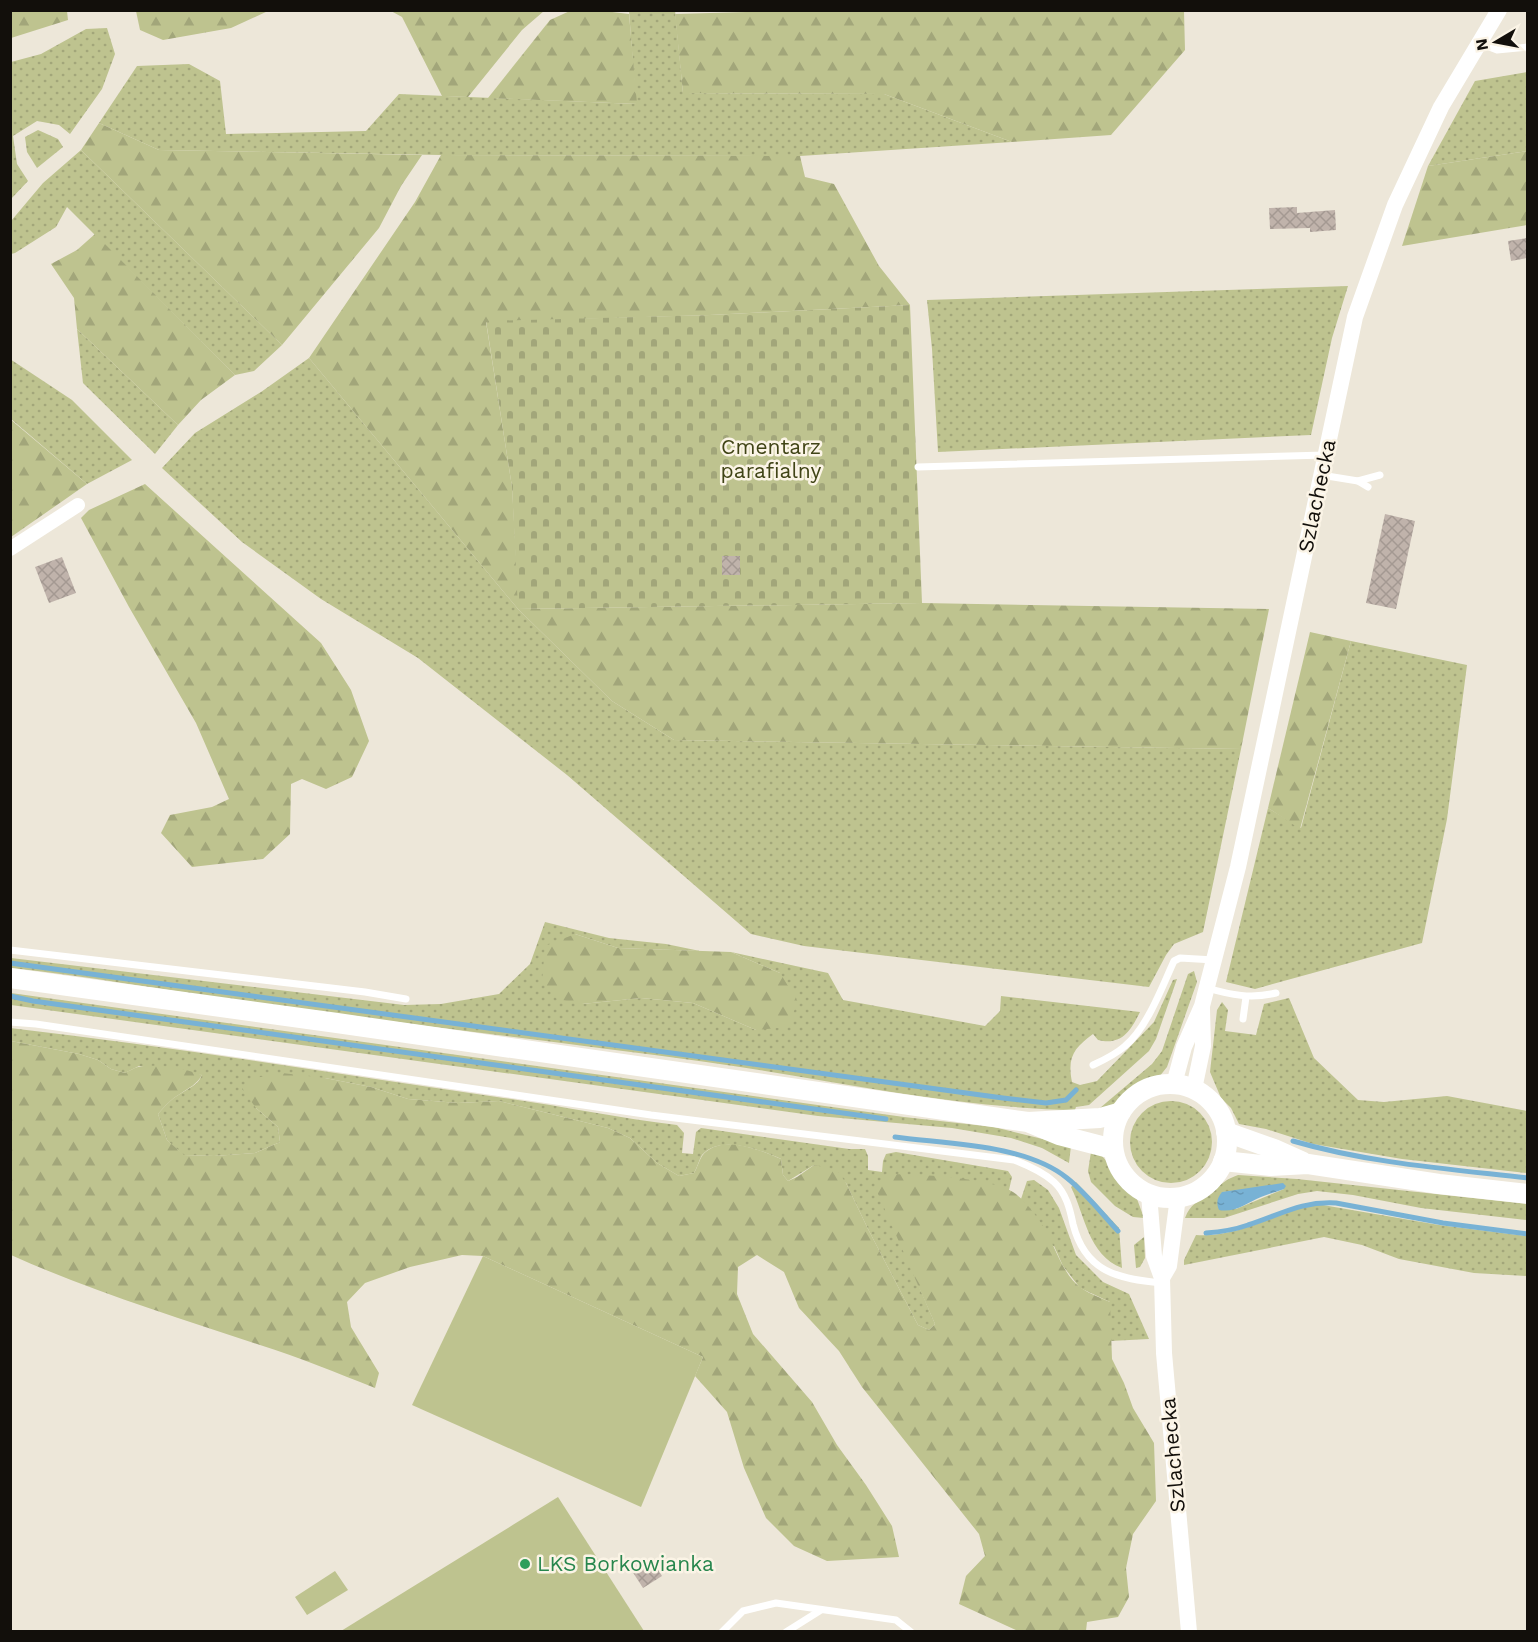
<svg xmlns="http://www.w3.org/2000/svg" width="1538" height="1642" viewBox="0 0 1538 1642" font-family="'Work Sans',sans-serif">
<defs>
<pattern id="grass-dots" width="8" height="8" patternUnits="userSpaceOnUse" patternTransform="scale(1.5)"><rect width="8" height="8" fill="#bec38f"/><path d="M2 2h.1M6 6h.1" fill="none" stroke="#a2a67a" stroke-width="1.8" stroke-linecap="round"/></pattern>
<pattern id="forest-firs" width="22" height="20" patternUnits="userSpaceOnUse" patternTransform="scale(1.5)"><rect width="22" height="20" fill="#bec38f"/><path d="M5 1l3.5 6h-7zM16 11l3.5 6h-7z" fill="#a2a67a"/></pattern>
<pattern id="cemetery-stones" width="16" height="16" patternUnits="userSpaceOnUse" patternTransform="scale(1.5)"><rect width="16" height="16" fill="#bec38f"/><path d="M2 7V4a2 2 0 0 1 4 0v3zM10 15v-3a2 2 0 0 1 4 0v3z" fill="#a2a67a"/></pattern>
<pattern id="water-ripples" width="26" height="14" patternUnits="userSpaceOnUse" patternTransform="scale(1.5)"><rect width="26" height="14" fill="#78b2d5"/><path d="M2 4q2-2 4 0t4 0M15 11q2-2 4 0t4 0" fill="none" stroke="#6798b6"/></pattern>
<pattern id="building-cross-hatch" width="8" height="8" patternUnits="userSpaceOnUse" patternTransform="scale(1.5)"><rect width="8" height="8" fill="#c0b3ab"/><path d="M0 0l8 8M0 8l8-8" fill="none" stroke="#a49992"/></pattern>
</defs>
<rect width="100%" height="100%" fill="#ede7d9"/>
<g fill="url(#grass-dots)" fill-rule="evenodd">
<path d="M675 10 683 93 884 94 1012 142 800 156 441 155 159 150 99 123 137 66 189 64 220 81 226 134 366 131 399 94 636 104 629 11Z"/>
<path d="M107 28 115 54 102 89 70 134 59 125 37 121 13 136 17 164 28 181 11 199V62L41 54 86 29Z"/>
<path d="M1527 72V151L1428 166 1475 81Z"/>
<path d="M38 130 58 139 63 147 37 168 27 152 25 137Z"/>
<path d="M81 150 282 345 254 371 235 375 67 207 56 227 15 253 11 254V221L43 183Z"/>
<path d="M1348 286 1332 338 1311 435 938 452 932 349 927 300Z"/>
<path d="M77 329 178 425 155 454 83 383Z"/>
<path d="M309 358 518 609 612 701 674 740 1241 749 1203 932 1174 944 1166 955 1149 987 804 946 751 934 567 775 418 658 321 599 242 542 162 468 195 433 261 392Z"/>
<path d="M10 359 72 400 132 460 87 484 11 419Z"/>
<path d="M1351 641 1467 665 1447 819 1422 943 1255 989 1226 982 1268 808 1301 828Z"/>
<path d="M545 922 609 938 666 944 700 951 618 948 575 934 582 1004 641 998 693 1003 756 1030 780 973 731 952 828 973 843 1000 985 1026 1000 1011 1001 996 1140 1012C1131 1030 1122 1046 1098 1040L1093 1034C1074 1048 1067 1057 1072 1082L1080 1085 1097 1081 1154 1022 1173 980 1177 979 1156 1039 1149 1051 1089 1105 1076 1107 1075 1110C951 1108 829 1079 706 1062 551 1041 395 1023 240 1001 164 990 87 976 11 968V958L404 1005 441 1004 499 994 530 964Z"/>
<path d="M1194 971 1197 982 1167 1067 1159 1077 1132 1091 1107 1111 1100 1108 1152 1064 1162 1051 1188 974Z"/>
<path d="M11 993 904 1117 994 1127 1071 1146 1069 1163 1042 1148 1011 1138 952 1128 818 1116 11 1005Z"/>
<path d="M1289 998 1314 1058 1358 1100 1384 1102 1447 1096 1527 1111V1173L1402 1159 1313 1144 1266 1129 1239 1124 1231 1108 1221 1098 1210 1072 1217 1010 1222 1002 1228 1010 1225 1031 1256 1035 1264 1004Z"/>
<path d="M10 1028C173 1047 335 1073 497 1097 557 1105 617 1118 677 1125L684 1133 682 1153 693 1154 696 1132 701 1128 849 1149H865L868 1156V1170L882 1172 883 1161 886 1154 896 1152 1008 1171 1012 1177 1009 1190 1021 1199 1027 1181 1034 1180 1048 1190 1059 1208 1076 1255 1103 1282 1129 1294 1149 1339 1110 1341V1302L1080 1288 1063 1266 1054 1246 915 1277 935 1324 929 1330 918 1325 868 1229 846 1183 814 1165 788 1181 783 1175 781 1159C761 1150 720 1134 702 1155 699 1160 697 1168 694 1173L679 1176 657 1163 630 1138 608 1128 499 1101 458 1103 408 1099 371 1087 325 1078 256 1108 278 1127 280 1142 255 1153 214 1156 183 1155 167 1140 158 1114C165 1106 171 1099 180 1094 190 1087 197 1086 202 1075L139 1066 125 1073 111 1069 98 1060 79 1054 11 1041Z"/>
<circle cx="1171" cy="1142" r="41"/>
<path d="M1091 1152 1102 1156 1109 1164 1117 1179 1137 1199 1144 1218 1133 1217 1115 1206 1091 1182 1088 1171Z"/>
<path d="M1238 1175 1297 1179 1528 1204 1527 1220 1421 1208 1353 1195 1317 1191 1298 1194 1224 1218H1185C1190 1204 1198 1202 1209 1193 1219 1186 1226 1179 1238 1175ZM1284 1189 1236 1209 1222 1192Z"/>
<path d="M1076 1182 1119 1228 1122 1268C1088 1255 1085 1215 1071 1187Z"/>
<path d="M1317 1204 1439 1225 1527 1236V1276L1474 1273 1399 1259 1362 1245 1324 1237 1184 1265V1260L1196 1235C1240 1238 1276 1212 1317 1204Z"/>
<path d="M1144 1237 1145 1258 1140 1267 1136 1268 1134 1245Z"/>
</g>
<g fill="url(#forest-firs)">
<path d="M11 10 67 11 68 20 11 38Z"/>
<path d="M572 10 604 11 629 14 637 104 488 98 550 20Z"/>
<path d="M136 11V10L268 11 231 28 163 40 140 30Z"/>
<path d="M391 11H544L522 30 468 97 442 96 402 17Z"/>
<path d="M787 11H1184L1185 50 1111 135 1012 142 884 94 683 93 675 14Z"/>
<path d="M99 123 159 150 422 155 401 186 379 228 282 345 81 150Z"/>
<path d="M1527 151V225L1402 246 1428 166Z"/>
<path d="M441 155 800 156 805 177 834 184 879 266 910 305 710 315 486 322 512 487 519 609 922 603 1269 609 1241 749 674 740 612 701 518 609 309 358 415 202Z"/>
<path d="M95 234 235 375 201 400 178 425 77 329 74 298 51 264 77 250Z"/>
<path d="M10 419 87 484 11 537H10Z"/>
<path d="M145 484 321 643 351 690 369 741 352 777 326 789 302 779 291 784 290 834 263 859 192 867 161 833 170 815 212 807 229 799 196 723 129 607 81 518 89 510Z"/>
<path d="M1310 632 1351 641 1300 829 1268 808Z"/>
<path d="M575 934 618 948 731 952 780 973 798 1002 787 1027 756 1030 693 1003 641 998 582 1004 557 999 542 982 545 946Z"/>
<path d="M11 1041 79 1054 98 1060 111 1069 125 1073C129 1071 134 1068 138 1067 153 1063 188 1069 202 1075 196 1085 190 1087 180 1094 171 1099 165 1106 158 1114L167 1140 184 1155 214 1156 255 1153 280 1142 278 1127 256 1108 242 1089 250 1079 282 1073 325 1078 371 1087 408 1099 458 1103 499 1101 608 1128 630 1138 657 1163 679 1176 694 1173C697 1168 699 1161 702 1156 719 1133 761 1150 781 1159L783 1175 788 1181 797 1177 814 1165 837 1170 846 1183 868 1229 918 1325 929 1330 935 1324 875 1187 886 1174C916 1174 988 1177 1013 1192 1025 1200 1035 1214 1043 1226 1055 1245 1062 1274 1081 1288 1090 1294 1101 1298 1110 1302L1112 1359 1124 1383 1133 1408 1154 1443 1156 1501 1133 1534 1126 1568 1129 1597 1118 1617 1087 1622 1086 1631H1018L959 1604 966 1576 985 1556 979 1534 862 1387 839 1351 799 1308 784 1272 757 1255 738 1267 737 1294 753 1334 812 1402 837 1445 866 1485 892 1526 899 1557 827 1561 794 1546 766 1518 744 1468 727 1412 695 1376 703 1357 483 1256 462 1255 410 1267 365 1283 347 1302 351 1327 379 1373 375 1388C337 1373 299 1357 260 1345 176 1317 91 1291 11 1255Z"/>
</g>
<path fill="url(#cemetery-stones)" d="M910 305 922 603 518 609 512 487 486 321 710 315Z"/>
<g fill="#bec38f">
<path d="M483 1256 703 1357 641 1507 412 1405Z"/>
<path d="M558 1497 644 1631H341Z"/>
<path d="M335 1571 348 1590 307 1615 295 1597Z"/>
</g>
<path fill="url(#water-ripples)" d="M1283 1183 1286 1186 1284 1189C1276 1192 1268 1194 1261 1197 1247 1203 1235 1213 1219 1210 1216 1203 1217 1198 1222 1192Z"/>
<g fill="none" stroke-linecap="round" stroke-linejoin="round">
<g stroke="#78b2d5" stroke-width="5">
<path d="M10 963 1003 1098 1046 1103 1066 1100 1076 1090"/>
<path d="M10 996 33 1001 886 1119"/>
<path d="M895 1137C947 1144 1025 1144 1067 1178 1086 1193 1102 1214 1118 1231"/>
<path d="M1293 1141C1368 1163 1449 1169 1528 1178"/>
<path d="M1206 1233C1220 1232 1234 1230 1248 1225 1280 1215 1301 1201 1336 1203L1443 1223 1528 1234"/>
</g>
</g>
<g fill="url(#building-cross-hatch)">
<path d="M1297 207V213L1335 210 1336 230 1310 232V228L1270 229 1269 208Z"/>
<path d="M1527 238V258L1511 261 1508 241Z"/>
<path d="M1385 514 1415 521 1396 609 1366 603Z"/>
<rect x="722" y="556" width="18" height="19"/>
<path d="M62 557 76 593 49 603 35 567Z"/>
<path d="M651 1558 662 1576 643 1588 632 1571Z"/>
</g>
<g fill="none" stroke-linecap="round" stroke-linejoin="round">
<g stroke="#fff" stroke-width="7">
<path d="M1479 43 1497 50 1528 47"/>
<path d="M918 467 1325 455"/>
<path d="M1321 475 1358 481 1368 487"/>
<path d="M1358 481 1380 475"/>
<path d="M10 950 365 992 406 999"/>
<path d="M1207 988C1231 995 1251 999 1276 993"/>
<path d="M1243 1019 1246 997"/>
<path d="M10 1022 36 1024 651 1115 1014 1160C1027 1165 1043 1172 1054 1182 1066 1193 1070 1209 1073 1224 1085 1272 1118 1279 1162 1283"/>
<path d="M1093 1065C1104 1060 1116 1054 1125 1046 1147 1028 1162 987 1174 961L1180 958 1214 960"/>
<path d="M722 1632 743 1611 776 1603 896 1620 911 1632"/>
<path d="M786 1632 821 1610"/>
</g>
<path stroke="#fff" stroke-width="14" d="M10 549 78 505"/>
<g stroke="#fff" stroke-width="16">
<path d="M1174 1084 1184 1047 1202 1006 1238 867 1355 317 1395 205 1441 107 1499 10"/>
<path d="M1194 1089 1203 1046 1202 1009"/>
<path d="M1149 1194 1154 1256 1162 1278 1164 1353 1189 1632"/>
<path d="M1162 1278 1169 1266 1178 1197"/>
</g>
<g stroke="#fff" stroke-width="20">
<path d="M10 978 337 1023 1028 1122 1100 1118 1121 1112"/>
<circle cx="1170" cy="1141" r="57"/>
<path d="M1030 1123 1059 1135 1113 1149"/>
<path d="M1226 1132 1274 1149 1303 1162"/>
<path d="M1223 1161 1271 1166 1308 1164 1439 1184 1528 1194"/>
</g>
</g>
<circle fill="#2e9e5b" stroke="#fbf4e6" stroke-width="2" cx="525" cy="1564" r="6"/>
<g text-anchor="middle" stroke-width="5" stroke-linejoin="round" paint-order="stroke">
<g font-size="21" fill="#404416" stroke="#fbf4e6">
<text x="771" y="454">Cmentarz<tspan x="771" dy="24">parafialny</tspan></text>
</g>
<g font-size="21" fill="#120f0b" stroke="#fbf4e6">
<text transform="translate(1317 496) rotate(-78)" y="7">Szlachecka</text>
<text transform="translate(1173 1455) rotate(-95)" y="7">Szlachecka</text>
</g>
<g font-size="21" fill="#27864d" stroke="#fbf4e6" text-anchor="start">
<text x="537" y="1571">LKS Borkowianka</text>
</g>
</g>
<rect width="1538" height="1642" fill="none" stroke="#120f0b" stroke-width="24"/>
<g transform="translate(1496 42) rotate(260)" stroke="#fbf4e6" stroke-width="4.5" paint-order="stroke">
<path d="M0-4.5L10 22L0 15L-10 22Z" fill="#120f0b"/>
<text y="-9" font-size="16" font-weight="bold" text-anchor="middle" fill="#120f0b">N</text>
</g>
</svg>
